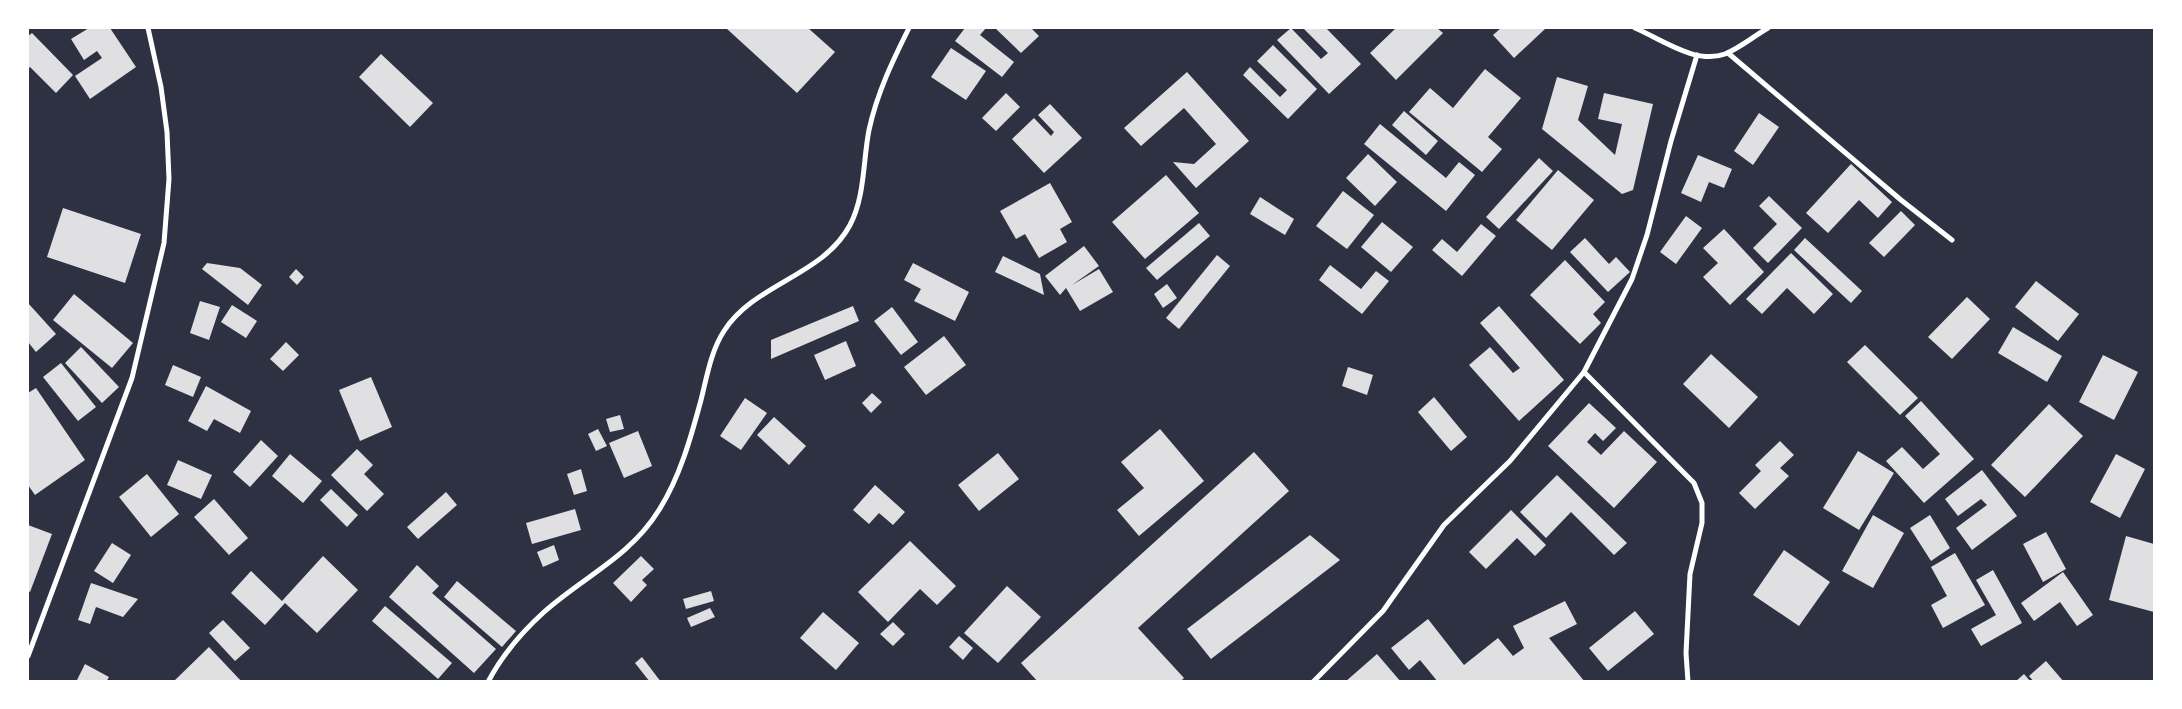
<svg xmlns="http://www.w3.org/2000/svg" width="2182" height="709" viewBox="0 0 2182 709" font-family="'PT Sans Narrow',sans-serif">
<rect width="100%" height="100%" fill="#2d3142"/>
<g fill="#e0e0e3">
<path d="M89 28H110L136 67 90 99 75 76 102 58 97 51 84 60 71 39Z"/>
<path d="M726 28H808L835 52 797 93Z"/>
<path d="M965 28H986L980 35 1014 62 1002 77 955 41Z"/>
<path d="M995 28H1031L1039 36 1021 53Z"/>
<path d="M1291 28 1321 59 1328 53 1303 28H1326L1361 64 1329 94 1277 40Z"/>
<path d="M1396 28H1437L1443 33 1396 80 1370 53Z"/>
<path d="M1501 28H1544L1545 29 1514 58 1493 35Z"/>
<path d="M32 33 73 75 56 93 30 67 28 69V36Z"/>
<path d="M1273 45 1317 89 1288 119 1243 75 1250 67 1280 97 1287 90 1257 61Z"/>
<path d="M951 48 986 71 966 100 931 77Z"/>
<path d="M381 54 433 103 410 127 359 77Z"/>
<path d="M1485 69 1521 98 1488 137 1502 149 1482 172 1409 112 1430 88 1453 108Z"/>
<path d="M1187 72 1249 141 1196 188 1173 162 1194 164 1216 144 1184 108 1141 146 1124 128Z"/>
<path d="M1557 77 1588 86 1578 120 1615 155 1622 124 1598 119 1604 93 1653 104 1633 190 1622 194 1542 129Z"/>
<path d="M1006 93 1020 107 996 131 982 118Z"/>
<path d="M1050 104 1082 138 1044 173 1012 139 1034 118 1051 136 1054 132 1038 115Z"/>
<path d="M1404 111 1438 141 1426 155 1392 125Z"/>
<path d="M1759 113 1779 127 1753 165 1734 151Z"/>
<path d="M1380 124 1446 178 1459 162 1475 175 1446 211 1364 144Z"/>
<path d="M1368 154 1397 182 1375 206 1346 178Z"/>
<path d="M1698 155 1732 169 1724 188 1709 182 1701 202 1681 193Z"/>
<path d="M1539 158 1553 171 1499 229 1486 217Z"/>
<path d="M1851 164 1892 202 1878 218 1859 200 1828 233 1806 213Z"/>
<path d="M1558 170 1594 200 1552 250 1516 220Z"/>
<path d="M1166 175 1199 213 1145 259 1112 222Z"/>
<path d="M1050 183 1072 222 1060 229 1067 242 1039 258 1025 234 1016 239 1000 211Z"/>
<path d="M1343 191 1374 215 1347 249 1316 226Z"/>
<path d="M1769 196 1802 228 1768 263 1753 248 1777 224 1759 206Z"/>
<path d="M1260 197 1294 219 1285 235 1250 214Z"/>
<path d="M63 208 141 234 125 283 47 257Z"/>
<path d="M1901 211 1915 225 1884 257 1869 243Z"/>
<path d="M1686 216 1702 228 1676 264 1660 252Z"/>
<path d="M1382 222 1413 247 1391 272 1361 247Z"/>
<path d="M1199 223 1210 236 1157 280 1146 268Z"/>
<path d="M1481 224 1496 236 1462 276 1432 250 1442 239 1457 252Z"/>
<path d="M1724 229 1764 272 1730 305 1703 277 1718 263 1703 248Z"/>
<path d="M1585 238 1609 264 1616 257 1630 272 1608 292 1570 252Z"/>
<path d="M1805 238 1862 291 1851 303 1794 250Z"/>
<path d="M1084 246 1099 266 1072 285 1099 269 1113 292 1080 311 1066 288 1060 295 1045 276Z"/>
<path d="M1791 253 1833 294 1814 314 1787 288 1762 314 1746 299Z"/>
<path d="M1217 255 1230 266 1179 329 1166 318Z"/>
<path d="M1003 256 1040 274 1044 295 995 272Z"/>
<path d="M1565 260 1605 302 1593 314 1601 323 1580 344 1530 295Z"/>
<path d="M207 263 240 268 262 285 248 305 202 269Z"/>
<path d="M913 263 969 292 955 321 914 301 921 289 904 280Z"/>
<path d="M1330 265 1361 289 1376 271 1389 281 1362 314 1319 280Z"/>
<path d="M296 269 304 277 297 285 289 277Z"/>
<path d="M2036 281 2079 314 2058 341 2015 307Z"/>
<path d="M1167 284 1177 298 1163 308 1154 294Z"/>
<path d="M74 294 133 343 112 368 53 320Z"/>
<path d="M1967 297 1990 319 1952 359 1928 337Z"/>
<path d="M200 301 220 307 209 340 190 333Z"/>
<path d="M28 303 56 334 36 352 28 342Z"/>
<path d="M232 305 257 321 246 338 221 322Z"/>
<path d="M853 306 859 321 771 359V340Z"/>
<path d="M1499 306 1564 380 1519 421 1469 365 1490 347 1513 373 1520 368 1480 323Z"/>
<path d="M892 307 918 342 901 355 874 321Z"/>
<path d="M2013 327 2062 356 2047 382 1998 353Z"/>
<path d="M944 336 966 365 926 395 904 367Z"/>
<path d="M846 341 856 366 825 380 814 355Z"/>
<path d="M286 342 299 355 283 371 270 359Z"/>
<path d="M1865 345 1918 398 1900 415 1847 362Z"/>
<path d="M81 347 119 387 102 403 65 363Z"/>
<path d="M1711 354 1758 397 1729 428 1683 384Z"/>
<path d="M2103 355 2138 372 2114 420 2079 402Z"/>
<path d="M61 363 96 407 78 421 43 377Z"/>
<path d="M173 365 201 377 193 397 165 385Z"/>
<path d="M1348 367 1373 375 1367 395 1342 386Z"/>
<path d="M371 377 392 427 360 441 339 390Z"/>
<path d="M206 386 251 411 240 433 214 419 207 431 188 421Z"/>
<path d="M36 388 85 460 35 495 28 485V393Z"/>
<path d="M872 393 882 402 871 413 862 403Z"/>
<path d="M1434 397 1467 437 1451 451 1418 412Z"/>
<path d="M745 398 767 413 741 450 720 436Z"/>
<path d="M1921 401 1974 459 1924 503 1886 461 1902 447 1923 469 1940 454 1905 416Z"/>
<path d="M1589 403 1616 428 1603 441 1595 433 1587 442 1601 455 1624 431 1657 462 1614 508 1548 446Z"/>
<path d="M2049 404 2083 436 2025 497 1991 465Z"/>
<path d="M620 415 624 429 610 432 606 419Z"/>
<path d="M774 417 806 446 789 465 757 435Z"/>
<path d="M598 429 607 446 596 451 588 434Z"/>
<path d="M1160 429 1204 481 1139 536 1117 510 1144 488 1121 462Z"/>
<path d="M638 431 652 466 624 478 609 443Z"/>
<path d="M261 440 278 456 250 487 233 472Z"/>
<path d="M1780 441 1794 455 1780 468 1789 476 1755 509 1739 493 1761 471 1755 465Z"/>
<path d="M357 449 373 465 364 474 384 494 367 511 331 475Z"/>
<path d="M1858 451 1894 473 1859 530 1823 508Z"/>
<path d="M1254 452 1289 491 1138 628 1184 678 1180 682H1038L1021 663Z"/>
<path d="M998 453 1019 479 979 511 958 485Z"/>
<path d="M290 454 322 481 303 503 272 476Z"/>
<path d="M2116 454 2145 469 2120 518 2090 502Z"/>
<path d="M178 460 212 475 201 499 167 485Z"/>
<path d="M581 469 587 491 574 495 567 474Z"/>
<path d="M1982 470 2017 516 1972 550 1956 528 1987 505 1981 499 1958 516 1945 499Z"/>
<path d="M147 474 179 514 151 537 119 497Z"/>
<path d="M1557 475 1627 543 1614 555 1571 512 1546 538 1520 512Z"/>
<path d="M875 485 905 512 893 525 879 513 869 524 853 510Z"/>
<path d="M331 489 358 515 347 527 320 500Z"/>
<path d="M446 492 457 505 418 539 407 527Z"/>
<path d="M214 499 248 538 229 555 194 517Z"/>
<path d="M575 509 581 530 532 544 526 523Z"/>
<path d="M1511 510 1546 545 1535 556 1517 538 1486 569 1469 552Z"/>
<path d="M1873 515 1904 533 1873 588 1842 571Z"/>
<path d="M1930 515 1950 548 1931 561 1910 528Z"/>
<path d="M28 525 52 534 30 592 28 591Z"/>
<path d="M2046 532 2066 569 2043 582 2023 544Z"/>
<path d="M1310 535 1340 560 1211 659 1187 629Z"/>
<path d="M2126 536 2154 544V612L2109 600Z"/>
<path d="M910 541 956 586 937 605 920 589 888 622 858 592Z"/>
<path d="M112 543 131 555 113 583 94 571Z"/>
<path d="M554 545 559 560 543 567 537 552Z"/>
<path d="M1784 550 1830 582 1799 626 1753 595Z"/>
<path d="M1955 553 1985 605 1943 628 1931 605 1947 596 1931 567Z"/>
<path d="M323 556 358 590 317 633 285 603 265 625 231 593 251 571 282 601Z"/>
<path d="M641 556 654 569 642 580 647 585 631 602 613 583Z"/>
<path d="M417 565 439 586 432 593 496 649 474 673 389 597Z"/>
<path d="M1993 570 2022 623 1981 646 1971 629 1996 615 1976 580Z"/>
<path d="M2063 572 2093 615 2077 626 2060 602 2034 621 2021 603Z"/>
<path d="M457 581 516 631 502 647 444 597Z"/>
<path d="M91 583 138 599 123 617 96 607 90 624 78 620Z"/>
<path d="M1007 586 1041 617 998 663 964 633Z"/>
<path d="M711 591 714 601 686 609 683 599Z"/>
<path d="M1565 601 1577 624 1549 638 1585 682H1438L1420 660 1409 670 1391 648 1428 619 1464 665 1498 638 1513 656 1524 648 1513 626Z"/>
<path d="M385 606 452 663 438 679 372 621Z"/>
<path d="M710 608 715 617 691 627 687 618Z"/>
<path d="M1635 611 1654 634 1608 671 1589 648Z"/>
<path d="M823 612 859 643 836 670 800 638Z"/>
<path d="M223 620 250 648 235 661 209 633Z"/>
<path d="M893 622 905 634 893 646 880 634Z"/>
<path d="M959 636 973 648 963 660 949 647Z"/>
<path d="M209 647 242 682H211L209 680 207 682H173Z"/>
<path d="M1377 654 1401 682H1345Z"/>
<path d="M642 657 661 682H650L635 663Z"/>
<path d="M2046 661 2064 682H2034L2029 676Z"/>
<path d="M85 664 109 677 106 682H76Z"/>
<path d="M2024 674 2031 682H2015Z"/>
</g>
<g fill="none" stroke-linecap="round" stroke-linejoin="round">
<g stroke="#fff" stroke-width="5">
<path d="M1635 28C1661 39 1696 65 1725 54 1740 48 1754 36 1768 28"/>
<path d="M1728 53 1901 200 1952 240"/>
<path d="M1584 372 1694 483 1702 503V523L1690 574 1686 653 1688 682"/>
<path d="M28 656 132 378 164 243 169 179 167 132 161 87 148 28"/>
<path d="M488 682C502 655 522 632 544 612 583 577 630 557 659 510 680 477 691 437 701 400 707 376 711 351 724 331 755 283 823 276 850 225 865 197 863 160 869 130 877 93 893 60 909 28"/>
<path d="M1313 682 1383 611 1444 525 1510 461 1584 372 1632 279 1647 235 1671 141 1697 55"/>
</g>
</g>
<rect width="2182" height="709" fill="none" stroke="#ffffff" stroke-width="58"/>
</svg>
